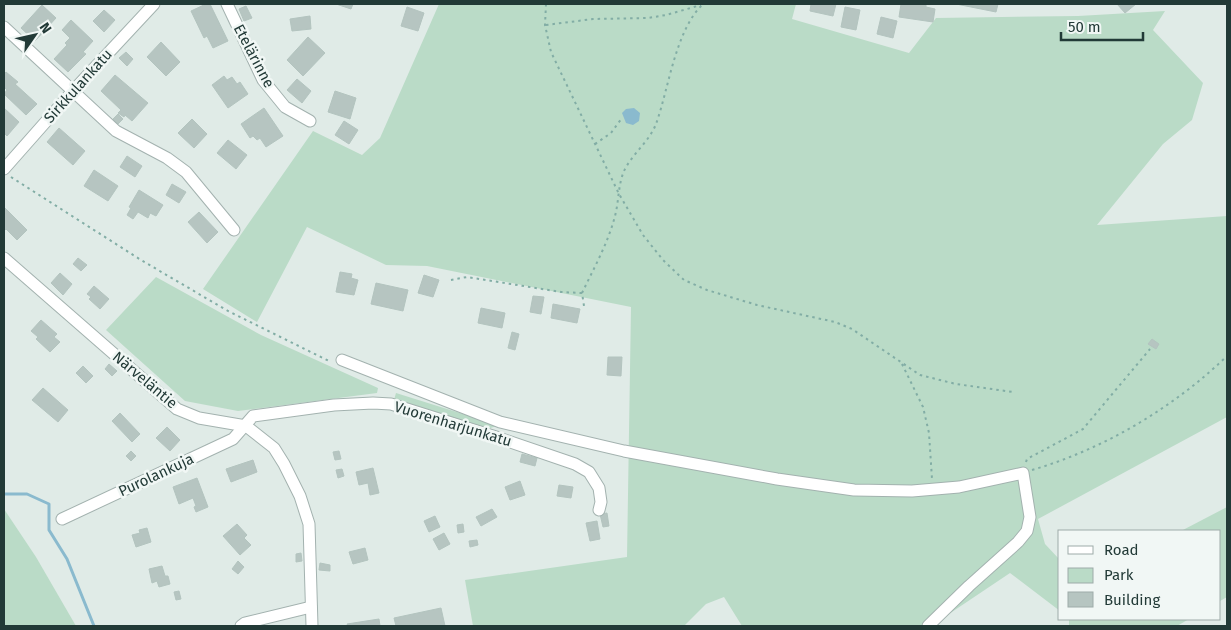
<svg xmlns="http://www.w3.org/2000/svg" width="1231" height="630" viewBox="0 0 1231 630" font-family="'Fira Sans',sans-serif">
<rect width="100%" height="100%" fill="#e0ebe7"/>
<g fill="#badbc7">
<path d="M439 4H796L792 19 909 53 936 18 1078 16 1165 11 1153 30 1203 83 1192 120 1163 144 1097 225 1227 216V417L1038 519 1045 544 1060 560V611L1010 573 931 626H742L724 597 706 604 684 626H473L465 580 627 557 631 307 427 266 386 265 307 227 257 322 203 289 313 131 362 155 380 138Z"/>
<path d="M156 277 261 335 378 388 377 393 238 411 185 401 106 330Z"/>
<path d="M396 393 495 424 497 426 487 429 394 400Z"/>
<path d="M1227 507V597L1220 601V531H1181Z"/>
<path d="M4 509 36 557 76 626H4Z"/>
<path d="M1069 619H1189L1177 626H1069Z"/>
</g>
<path fill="#8abace" d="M634 108 640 113 639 121 633 125 626 123 622 113 626 109Z"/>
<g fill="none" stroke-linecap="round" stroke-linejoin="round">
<path stroke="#8abace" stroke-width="3" d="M4 494H27L49 504V530L67 559 94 626"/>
</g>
<g fill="#b6c5c1" stroke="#b3c4bf">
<path d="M206 4H210L228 41 213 48 207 36 204 38 191 11Z"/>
<path d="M336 4H353L351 9Z"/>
<path d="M811 4H836L833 16 810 11Z"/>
<path d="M901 4H926V7L935 9 933 22 899 17Z"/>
<path d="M956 4H998L996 12Z"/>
<path d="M1117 4H1136L1125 13Z"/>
<path d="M42 5 56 18 35 41 21 28Z"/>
<path d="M246 6 252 18 244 21 239 9Z"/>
<path d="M407 7 424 13 418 31 401 26Z"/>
<path d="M845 7 860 10 856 30 841 27Z"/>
<path d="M104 10 115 20 104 32 93 21Z"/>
<path d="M310 16 311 29 292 31 290 19Z"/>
<path d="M881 17 897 21 893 38 877 34Z"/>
<path d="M71 20 93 41 83 52 86 54 68 72 54 59 67 45 65 43 70 38 62 30Z"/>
<path d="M308 37 325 53 303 76 287 60Z"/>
<path d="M161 42 180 62 166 76 147 57Z"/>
<path d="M126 52 133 59 127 66 119 58Z"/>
<path d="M6 72 18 82 15 84 37 104 26 115 4 94 7 90 4 87V74Z"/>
<path d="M115 75 148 103 132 121 125 115 124 117 118 113 121 110 101 91Z"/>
<path d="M224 76 227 80 232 77 237 84 240 82 248 94 228 108 212 85Z"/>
<path d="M297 79 311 91 302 103 287 90Z"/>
<path d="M335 91 356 98 350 119 328 112Z"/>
<path d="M4 108 19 122 7 136 4 133Z"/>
<path d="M264 108 283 136 266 147 260 138 257 140 253 136 250 138 241 124Z"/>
<path d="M118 114 123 119 118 124 113 119Z"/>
<path d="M192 119 207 134 194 148 178 133Z"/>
<path d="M344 121 358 130 349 144 335 135Z"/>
<path d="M59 128 85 151 73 165 47 142Z"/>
<path d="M228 140 247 155 236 169 217 153Z"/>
<path d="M127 156 142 166 135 177 120 167Z"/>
<path d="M94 170 118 186 108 201 84 186Z"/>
<path d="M172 184 186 192 179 203 166 195Z"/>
<path d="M139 190 163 205 156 216 150 213 148 218 138 212 133 219 127 215 131 208 129 207Z"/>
<path d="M4 207 27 230 17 240 6 229 4 231Z"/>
<path d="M199 212 218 232 207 243 188 222Z"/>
<path d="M78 258 87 265 81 271 73 264Z"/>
<path d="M340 272 352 274 351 278 358 280 354 295 336 292Z"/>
<path d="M60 273 72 284 63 295 51 283Z"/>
<path d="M424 275 439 280 433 297 418 293Z"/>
<path d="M376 283 408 290 403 311 371 304Z"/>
<path d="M94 286 109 299 100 309 89 299 91 297 87 294Z"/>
<path d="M533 296 544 297 541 314 530 312Z"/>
<path d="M553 304 580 309 577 323 551 318Z"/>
<path d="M481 308 505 313 502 328 478 323Z"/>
<path d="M41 320 57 334 54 337 60 342 50 352 36 339 38 337 31 331Z"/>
<path d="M512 332 519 334 515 350 508 348Z"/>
<path d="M1152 339 1159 344 1156 349 1148 344Z"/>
<path d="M608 357H622L621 376 607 375Z"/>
<path d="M109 364 117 371 112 376 105 369Z"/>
<path d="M83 366 93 376 86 383 76 373Z"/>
<path d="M43 388 68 410 58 422 32 400Z"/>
<path d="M120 413 140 434 132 442 112 421Z"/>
<path d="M167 427 180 440 170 451 156 438Z"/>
<path d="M131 451 136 456 131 461 126 456Z"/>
<path d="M339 451 341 459 335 460 333 452Z"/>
<path d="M522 454 537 458 535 466 520 462Z"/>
<path d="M253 460 257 472 231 482 226 469Z"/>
<path d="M373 468 379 493 370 495 368 483 359 485 356 472Z"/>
<path d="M342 469 344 476 338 478 336 470Z"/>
<path d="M197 478 208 507 196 512 194 507 196 506 193 498 179 504 173 487Z"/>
<path d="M520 481 525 495 510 500 505 487Z"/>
<path d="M559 485 573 487 571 498 557 496Z"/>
<path d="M492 509 497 517 481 526 476 517Z"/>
<path d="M607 513 609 526 603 527 600 514Z"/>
<path d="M435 516 440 527 429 532 424 521Z"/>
<path d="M597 521 600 539 590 541 586 523Z"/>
<path d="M237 524 247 535 244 538 251 545 240 555 223 536Z"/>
<path d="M463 524 464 532 458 533 457 525Z"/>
<path d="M147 528 151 542 136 547 132 535 140 533 139 530Z"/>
<path d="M444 533 450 544 439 550 433 539Z"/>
<path d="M477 540 478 545 470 547 469 541Z"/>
<path d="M365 548 368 560 353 564 349 552Z"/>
<path d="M301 553 302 561 296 562V554Z"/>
<path d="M238 561 244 567 238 574 232 569Z"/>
<path d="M320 563 330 565V571L319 570Z"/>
<path d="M162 566 165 576H168L170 584 159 587 157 581 152 583 149 569Z"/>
<path d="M179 591 181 599 176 600 174 592Z"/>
<path d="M441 608 445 626H396L394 618Z"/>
<path d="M379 619 380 626H348L347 624Z"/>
</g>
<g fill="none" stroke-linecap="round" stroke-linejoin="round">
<defs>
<g id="minor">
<path d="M227 4 263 80 285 107 310 121"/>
<path d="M4 27 116 131 167 158 186 172 234 230"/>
<path d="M4 169 72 92 154 4"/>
<path d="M4 258 177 409 199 418 246 426 274 448 284 464 300 496 309 524 312 626"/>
<path d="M342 360 500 422 624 451 777 479 854 490 912 491 959 487 1023 473 1030 517 1027 531 1018 542 969 586 928 626"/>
<path d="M62 519 233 439 253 416 334 405 373 403 391 404 496 437 575 464 589 472 599 488 601 502 599 510"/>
<path d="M241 626 245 623 311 607"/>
</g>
</defs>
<use href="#minor" stroke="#a3b2af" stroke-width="13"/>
<g stroke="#82ada5" stroke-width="2" stroke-dasharray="2.5 4" stroke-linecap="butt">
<path d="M546 4 545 25 551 52 619 194 643 235 663 260 684 280 707 290 757 305 835 322 852 329 920 375 956 384 1013 392"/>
<path d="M546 25 593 19 648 18 666 15 701 5"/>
<path d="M595 144 611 133 622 118"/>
<path d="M11 177 141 260 228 311 331 362"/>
<path d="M451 280 467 277 561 292 582 293 584 306"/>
<path d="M582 293C594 268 608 243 615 216 619 201 618 185 624 171 632 154 649 142 656 124 669 88 675 31 703 4"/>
<path d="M902 364 923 407 929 433 932 479"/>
<path d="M1026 462 1027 459 1083 429 1150 349"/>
<path d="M1032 470C1104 449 1173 408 1227 356"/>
</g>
<use href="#minor" stroke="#fff" stroke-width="11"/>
</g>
<g text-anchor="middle" stroke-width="5" stroke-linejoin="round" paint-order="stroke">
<g font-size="15" fill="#223a37" stroke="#f1f7f5">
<text transform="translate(254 56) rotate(62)" y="5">Etelärinne</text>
<text transform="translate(78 86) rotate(-48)" y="5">Sirkkulankatu</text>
<text transform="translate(145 380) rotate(40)" y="5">Närveläntie</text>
<text transform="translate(453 424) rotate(17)" y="5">Vuorenharjunkatu</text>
<text transform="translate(156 475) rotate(-25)" y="5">Purolankuja</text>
</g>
</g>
<rect width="1231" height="630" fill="none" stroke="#223a37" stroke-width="10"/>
<rect x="1058" y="530" width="162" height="90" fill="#f1f7f5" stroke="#9eaba9"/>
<rect x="1068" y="546" width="25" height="8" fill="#ffffff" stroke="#9eaba9"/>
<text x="1104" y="555" font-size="15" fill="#223a37">Road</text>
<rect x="1068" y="568" width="25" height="15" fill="#badbc7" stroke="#9eaba9"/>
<text x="1104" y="580" font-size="15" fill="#223a37">Park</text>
<rect x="1068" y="592" width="25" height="15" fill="#b6c5c1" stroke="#9eaba9"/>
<text x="1104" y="605" font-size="15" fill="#223a37">Building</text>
<g transform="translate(35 35) rotate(56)" stroke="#f1f7f5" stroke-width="4" paint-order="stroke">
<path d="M0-4L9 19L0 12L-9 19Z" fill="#223a37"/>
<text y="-8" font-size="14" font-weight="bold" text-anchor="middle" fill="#223a37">N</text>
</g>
<path d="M1061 32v8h82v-8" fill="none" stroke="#223a37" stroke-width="2.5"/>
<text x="1068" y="32" font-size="15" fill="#223a37" stroke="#f1f7f5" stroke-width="4" paint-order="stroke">50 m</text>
</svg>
